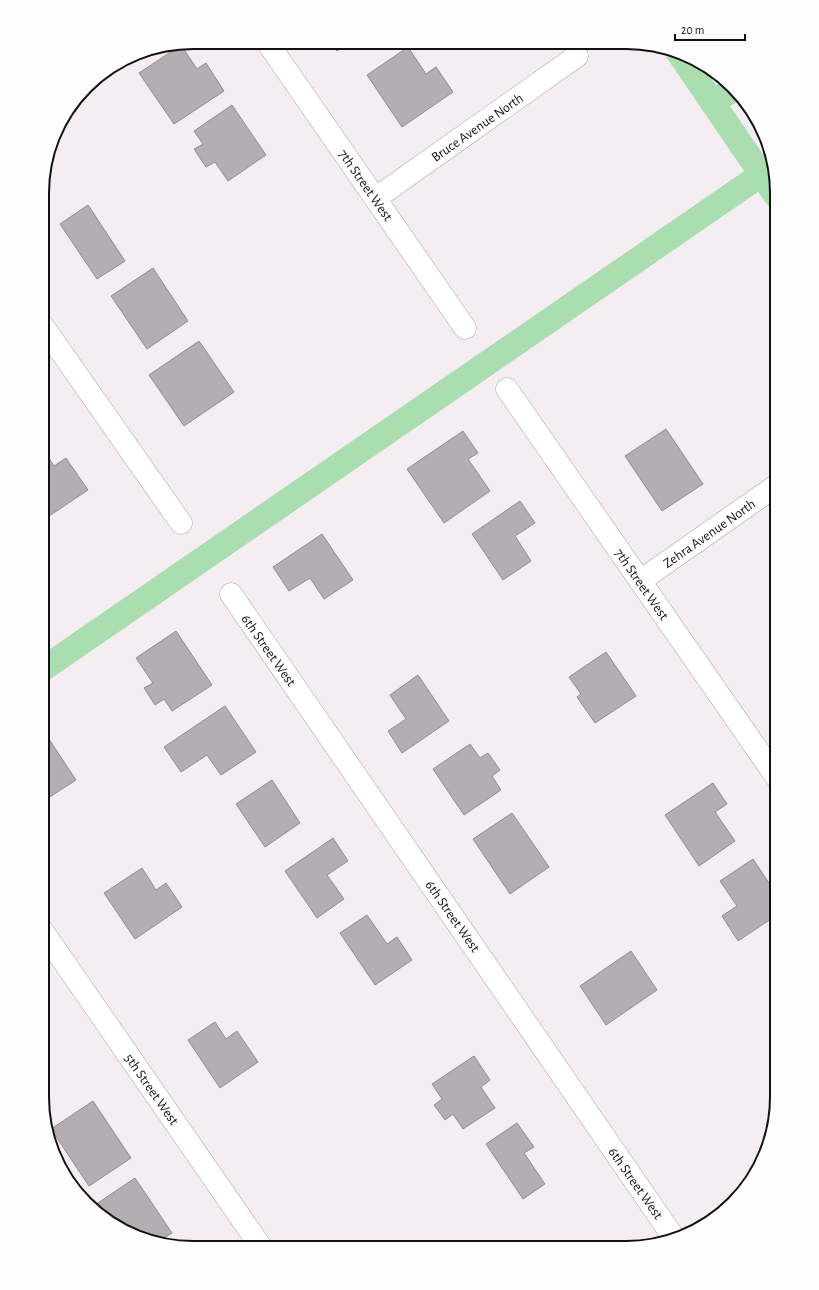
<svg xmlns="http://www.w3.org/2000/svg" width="819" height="1290" viewBox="0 0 819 1290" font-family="'Alegreya Sans',sans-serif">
<rect width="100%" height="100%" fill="#f4eef2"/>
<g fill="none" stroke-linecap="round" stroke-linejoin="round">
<g stroke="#aaddaf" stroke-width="25">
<path d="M678 52 777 197"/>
<path d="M713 103 733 89"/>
<path d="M43 669 762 174"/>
</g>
</g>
<g fill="#b4aeb2" stroke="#928c90">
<path d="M331 42H350L337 51Z"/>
<path d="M181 45 197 69 206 63 224 91 174 124 139 73Z"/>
<path d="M408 47 426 74 436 67 453 92 402 127 367 75Z"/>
<path d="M232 105 266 155 228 181 215 162 206 167 194 149 203 144 194 131Z"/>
<path d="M88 205 125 261 97 279 60 224Z"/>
<path d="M153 268 188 321 147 349 111 296Z"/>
<path d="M199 341 234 392 184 426 149 375Z"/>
<path d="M666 429 703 484 662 511 625 456Z"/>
<path d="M463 431 478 453 468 459 490 491 444 523 407 469Z"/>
<path d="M45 452 54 466 66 458 88 490 43 520V453Z"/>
<path d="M520 501 535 523 515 536 531 561 503 580 472 534Z"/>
<path d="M322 534 353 580 324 599 310 578 289 591 273 567Z"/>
<path d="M176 631 212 685 172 711 164 699 155 705 144 688 153 683 136 658Z"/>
<path d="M606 652 636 696 595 723 577 697 581 694 569 677Z"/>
<path d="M418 675 449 721 402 753 388 731 406 719 390 695Z"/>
<path d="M225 706 256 752 221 775 207 755 181 772 164 747Z"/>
<path d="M43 730 76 780 42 802Z"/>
<path d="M470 744 480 758 488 753 500 770 492 776 501 790 464 815 433 769Z"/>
<path d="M272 780 300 823 265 847 236 804Z"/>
<path d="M713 783 727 804 715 812 735 841 699 866 665 815Z"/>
<path d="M512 813 549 867 510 894 473 839Z"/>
<path d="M333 838 348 861 327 875 344 899 317 918 285 871Z"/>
<path d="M753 859 777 895V915L738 941 722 916 737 906 720 881Z"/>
<path d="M142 868 156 890 166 883 182 907 135 939 104 893Z"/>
<path d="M367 915 387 944 397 937 412 960 375 985 340 933Z"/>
<path d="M631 951 657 990 606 1025 580 986Z"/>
<path d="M215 1022 226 1039 237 1031 258 1062 220 1088 188 1040Z"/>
<path d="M474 1056 490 1080 481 1087 495 1108 463 1129 453 1114 445 1120 434 1105 442 1099 432 1084Z"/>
<path d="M93 1101 131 1158 89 1186 51 1129Z"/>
<path d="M517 1123 534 1147 524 1153 545 1184 523 1199 486 1144Z"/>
<path d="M135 1178 172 1233 158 1242 136 1237 101 1217 92 1207Z"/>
</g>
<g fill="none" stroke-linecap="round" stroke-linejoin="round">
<defs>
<g id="street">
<path d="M267 42 465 328"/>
<path d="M376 198 577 56"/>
<path d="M43 326 181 523"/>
<path d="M507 389 777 778"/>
<path d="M640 581 777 485"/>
<path d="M231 594 674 1238"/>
<path d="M42 930 261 1247"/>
</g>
</defs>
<use href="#street" stroke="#a9a3a7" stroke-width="23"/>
<use href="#street" stroke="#fff" stroke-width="22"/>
</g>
<g text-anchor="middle" stroke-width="3.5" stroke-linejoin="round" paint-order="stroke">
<g font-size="14" fill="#121012" stroke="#fefdfe">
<text transform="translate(477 127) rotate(-35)" y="5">Bruce Avenue North</text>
<text transform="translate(366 185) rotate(55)" y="5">7th Street West</text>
<text transform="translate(709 533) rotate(-35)" y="5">Zehra Avenue North</text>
<text transform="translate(642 584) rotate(55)" y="5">7th Street West</text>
<text transform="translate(269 650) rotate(55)" y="5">6th Street West</text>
<text transform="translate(453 916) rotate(55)" y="5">6th Street West</text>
<text transform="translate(152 1089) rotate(55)" y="5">5th Street West</text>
<text transform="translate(636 1183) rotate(55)" y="5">6th Street West</text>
</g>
</g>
<path d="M0 0H819V1290H0ZM193 49H626A144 144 0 0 1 770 193V1097A144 144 0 0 1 626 1241H193A144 144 0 0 1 49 1097V193A144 144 0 0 1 193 49Z" fill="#fefdfe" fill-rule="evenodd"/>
<path fill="none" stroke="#121012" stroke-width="2" d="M193 49H626A144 144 0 0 1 770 193V1097A144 144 0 0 1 626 1241H193A144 144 0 0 1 49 1097V193A144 144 0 0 1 193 49Z"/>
<path d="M675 34v6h70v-6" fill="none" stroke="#121012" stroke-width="2"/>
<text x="681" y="34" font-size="12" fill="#121012" stroke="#fefdfe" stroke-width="3" paint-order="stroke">20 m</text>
</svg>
